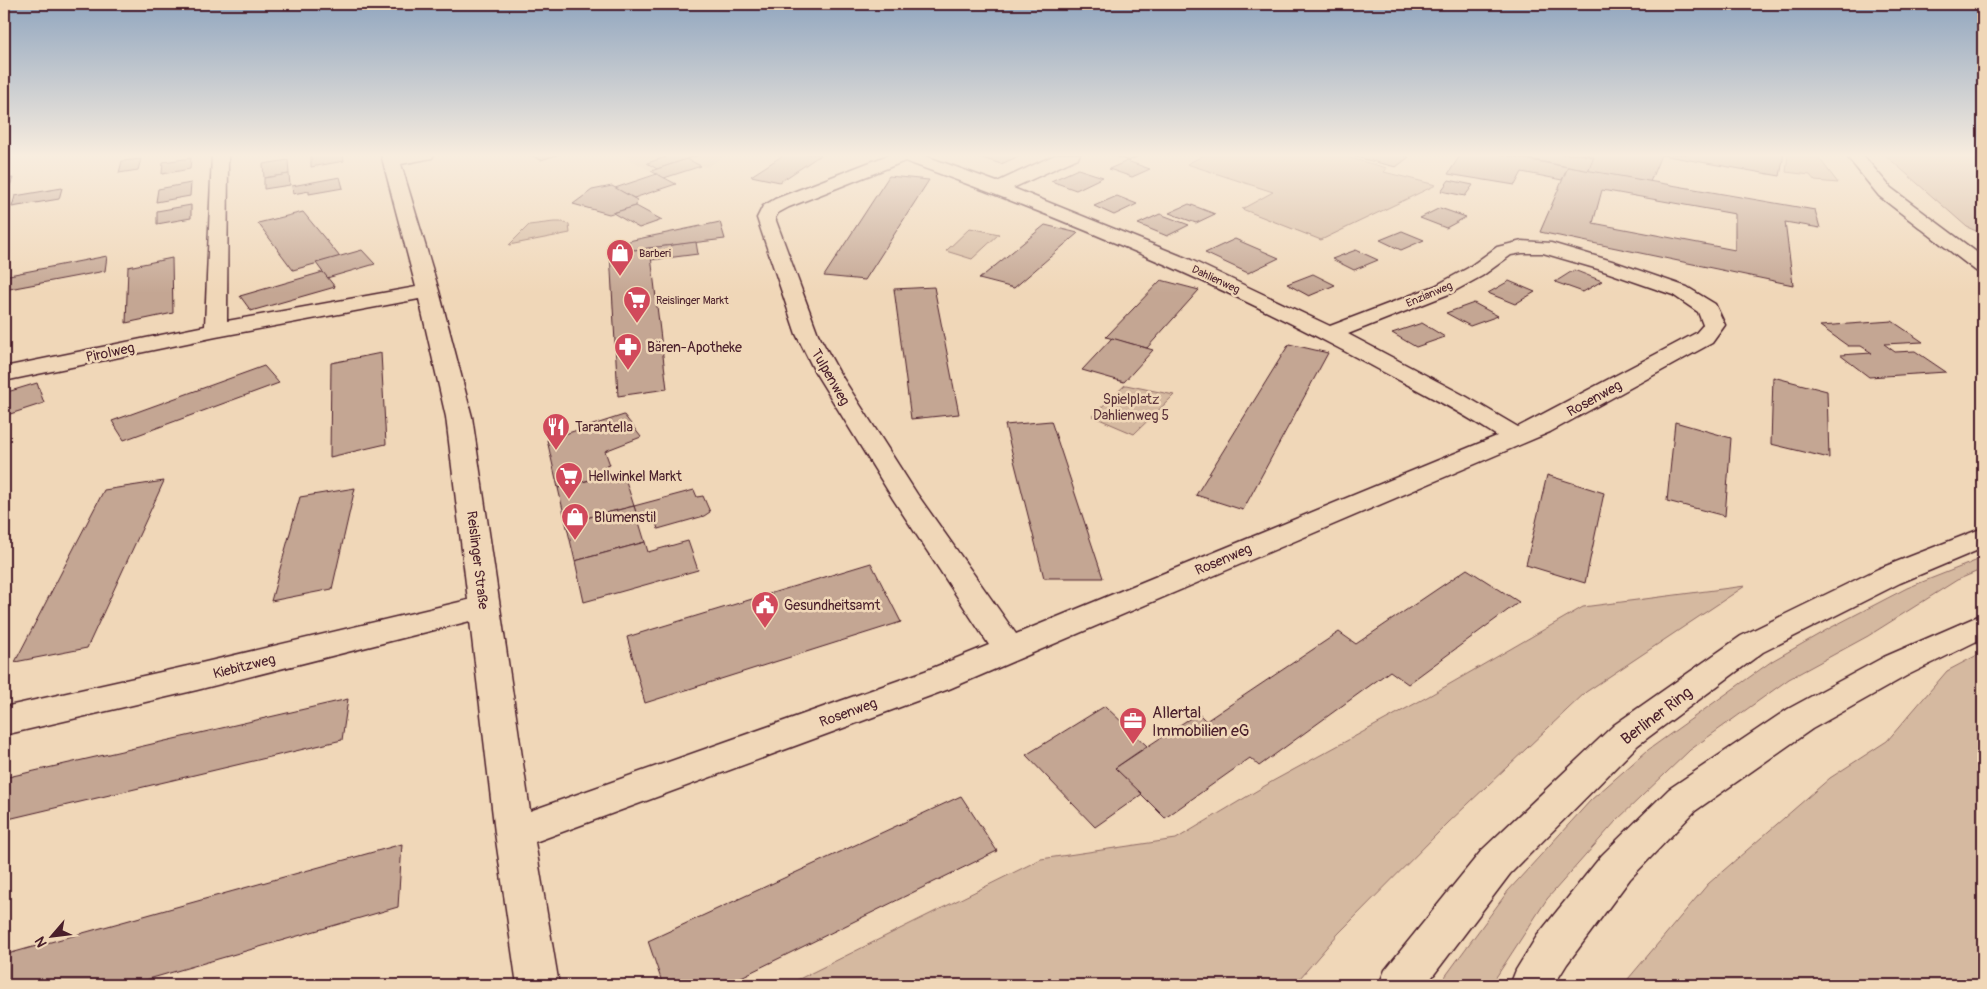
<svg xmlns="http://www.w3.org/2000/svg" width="1987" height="989" viewBox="0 0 1987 989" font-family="Pangolin,sans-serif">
<rect width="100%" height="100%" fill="#f0d7b8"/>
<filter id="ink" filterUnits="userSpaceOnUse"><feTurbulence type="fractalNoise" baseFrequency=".02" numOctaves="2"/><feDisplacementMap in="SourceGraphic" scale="10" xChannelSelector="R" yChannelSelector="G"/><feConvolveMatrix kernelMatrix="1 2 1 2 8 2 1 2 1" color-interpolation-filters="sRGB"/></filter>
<g filter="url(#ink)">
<path fill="#e3c8ad" d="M620 154H728L707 167 701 166 664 178Z"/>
<g fill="#d5b9a0" stroke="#906c66">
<path d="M1206 154H1335L1387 168 1384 172 1436 185 1321 240 1242 209 1273 192 1187 164Z"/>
<path d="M1788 154H1816L1838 183 1815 181 1810 175 1786 172Z"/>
<path d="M1884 154H1983V234L1967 227Z"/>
<path d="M554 222H563L569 225 570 233 509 245 529 225Z"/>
<path d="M970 228 999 234 972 259 946 251Z"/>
<path d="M1125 385H1126L1174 395 1134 434 1092 416Z"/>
<path d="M1983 558V569L1957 580 1868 636 1789 679 1690 750 1616 821 1547 899 1491 985H1439L1508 891 1591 800 1648 750 1772 661 1830 628 1907 588Z"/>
<path d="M1745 586 1586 692 1448 823 1338 934 1294 985H787L1041 859 1176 839 1273 781 1429 696 1583 607Z"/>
<path d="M1983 652V985H1623L1708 884 1830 778 1887 741 1947 671Z"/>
</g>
<g fill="#c4a693" stroke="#4a1f2b" fill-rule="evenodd">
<path d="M319 154H343L344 161 311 167V156Z"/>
<path d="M528 154H560L541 160Z"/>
<path d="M661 154H702L657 169 647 163 666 157Z"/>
<path d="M785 154H822L780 182 751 176Z"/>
<path d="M985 154H1024L1001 164 979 157Z"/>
<path d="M1110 154H1143L1128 161Z"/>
<path d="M1359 154H1399L1409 157 1396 167 1355 157Z"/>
<path d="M1461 154H1498L1568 167 1562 180 1522 172 1515 185 1448 174Z"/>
<path d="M1505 154H1581L1594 157 1588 171Z"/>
<path d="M1581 154H1656L1661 155 1650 182 1588 171 1594 157Z"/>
<path d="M1656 154H1784L1780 176Z"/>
<path d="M191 158 190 169 162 174 163 162Z"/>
<path d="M141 159 138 170 119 173 122 161Z"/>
<path d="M687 159 701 166 664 178 651 171Z"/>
<path d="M288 160 289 174 264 178 263 164Z"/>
<path d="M1127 161 1150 169 1132 177 1109 169Z"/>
<path d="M1568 167 1815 210 1820 228 1785 222 1793 285 1540 232ZM1602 190 1735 214V250L1593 223Z"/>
<path d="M1078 169 1103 177 1076 190 1051 181Z"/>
<path d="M289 174 290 185 264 189V178Z"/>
<path d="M657 174 676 184 634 198 615 188Z"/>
<path d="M889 176 929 180 865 280 824 276Z"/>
<path d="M340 177 343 188 309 194V191L293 194 292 186Z"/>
<path d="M13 178 8 191 4 192V179Z"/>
<path d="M1449 180 1473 185 1465 196 1441 191Z"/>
<path d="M191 183 190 196 156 202 158 189Z"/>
<path d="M612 186 637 200 636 206 609 214 573 204 592 190Z"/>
<path d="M62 188 59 199 12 207 15 196Z"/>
<path d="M1117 196 1137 204 1114 215 1094 206Z"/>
<path d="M1189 204 1215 214 1196 223 1169 213Z"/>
<path d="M191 205V218L157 224V211Z"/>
<path d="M636 206 662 220 639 228 613 213Z"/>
<path d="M1440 208 1466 217 1446 228 1420 218Z"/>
<path d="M303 212 340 257 293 270 258 223Z"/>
<path d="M1160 214 1189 225 1167 236 1138 224Z"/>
<path d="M720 222 725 239 616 252V248L620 244 633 240Z"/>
<path d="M1045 225 1078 233 1014 288 979 279Z"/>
<path d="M1402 231 1424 240 1401 250 1380 240Z"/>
<path d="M1235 239 1279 258 1248 273 1205 253Z"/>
<path d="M696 242 698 254 651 260 650 248Z"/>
<path d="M650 248 667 389 618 396 610 253Z"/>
<path d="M362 250 375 264 327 278 316 263Z"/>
<path d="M1356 250 1378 260 1354 270 1332 259Z"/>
<path d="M107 256 105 271 4 290V276Z"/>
<path d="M172 258 173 313 126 323 128 267Z"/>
<path d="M1574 270 1602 281 1583 292 1555 282Z"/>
<path d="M323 272 335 287 251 311 240 296Z"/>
<path d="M1313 274 1335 285 1309 296 1287 284Z"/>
<path d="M1161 280 1199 290 1147 348 1106 337Z"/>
<path d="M1509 281 1535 292 1515 304 1488 293Z"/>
<path d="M934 287 959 414 911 419 894 289Z"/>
<path d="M1474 303 1498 316 1470 326 1446 313Z"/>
<path d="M1892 321 1923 342 1884 344 1895 352 1915 351 1946 372 1869 377 1840 355 1872 353 1861 346H1848L1820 326Z"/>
<path d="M1422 323 1445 337 1416 347 1392 333Z"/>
<path d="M1112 338 1153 350 1124 382 1082 370Z"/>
<path d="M1289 344 1328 353 1243 510 1196 495Z"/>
<path d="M381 353 386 444 330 457 331 363Z"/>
<path d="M264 366 279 383 124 440 112 421Z"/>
<path d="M1773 377 1827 391 1829 458 1771 444Z"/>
<path d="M37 383 44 403 4 416V393Z"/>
<path d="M624 415 641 437 605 451 610 465 607 466 610 475 558 488 547 440 565 436V434Z"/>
<path d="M1051 421 1103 578H1044L1005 425Z"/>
<path d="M1675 422 1731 438 1725 516 1667 501Z"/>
<path d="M623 472 634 506 566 523 558 488Z"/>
<path d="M1547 475 1604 493 1585 583 1526 565Z"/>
<path d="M164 481 87 648 15 662 104 490Z"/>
<path d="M355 488 332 589 271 601 300 497Z"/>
<path d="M694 490 697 497 703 496 710 512 704 516 658 529 654 517 638 521 634 506Z"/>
<path d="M634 506 645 542 575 561 566 523Z"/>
<path d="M688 541 698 570 584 602 575 561 645 542 648 552Z"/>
<path d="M871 563 901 622 645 703 627 637Z"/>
<path d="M1467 569 1519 602 1408 684 1390 671 1259 766 1250 758 1165 818 1115 768 1198 713 1206 721 1339 632 1356 644Z"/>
<path d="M348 699 342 740 4 820V778Z"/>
<path d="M1105 706 1147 746 1115 768 1142 794 1095 827 1026 755Z"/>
<path d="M961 796 997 851 725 985H663L648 941Z"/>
<path d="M402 844 398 907 128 985H4V955Z"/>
</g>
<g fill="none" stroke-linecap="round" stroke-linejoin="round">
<defs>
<g id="minor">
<path d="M212 154H228L227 321 416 287 381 154H434L432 158 401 164 439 291 472 417 530 811 925 671 989 645 893 499 815 372 796 334 757 218 763 206 775 199 891 154H920L997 182 1057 154H1080L1078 158 1013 188 1191 260 1330 326 1435 286 1468 268 1497 247 1522 241 1551 243 1612 261 1687 287 1715 304 1725 325 1712 343 1550 432 1021 658 949 689 535 842 559 985H517L495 833 470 621 197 690 4 735V707L197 664 468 600 446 417 419 299 216 337 4 381V367L205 326ZM905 161C1063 218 1217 282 1365 362 1409 386 1455 408 1497 436L1016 634 917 494 839 372 818 334 775 218 778 213 789 207ZM1522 253H1543L1598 269 1673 295 1698 312 1703 325 1696 333 1518 427 1467 397 1348 334 1449 294 1482 276 1511 255Z"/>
<path d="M1845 154H1862L1891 188 1983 257V273L1976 271 1879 196Z"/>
</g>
<g id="major">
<path d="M1983 528V548L1900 583 1763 652 1638 745 1510 874 1426 985H1379L1385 970 1482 850 1614 725 1741 636 1878 569Z"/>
<path d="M1983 614V638L1908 675 1812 729 1695 811 1630 879 1567 964 1554 985H1510L1516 970 1537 936 1602 855 1669 789 1788 709 1884 657Z"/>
</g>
</defs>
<use href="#minor" stroke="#4a1f2b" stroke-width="3"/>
<use href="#major" stroke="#4a1f2b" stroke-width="3"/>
<use href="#minor" fill="#f0d7b8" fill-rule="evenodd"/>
<use href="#major" fill="#f0d7b8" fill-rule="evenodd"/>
</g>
</g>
<linearGradient id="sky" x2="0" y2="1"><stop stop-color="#91a6bf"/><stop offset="0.53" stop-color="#f8eddf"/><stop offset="1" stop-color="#f8eddf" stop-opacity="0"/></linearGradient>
<rect width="1987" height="293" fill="url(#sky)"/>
<defs>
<symbol id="shop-pin" viewBox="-11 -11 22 30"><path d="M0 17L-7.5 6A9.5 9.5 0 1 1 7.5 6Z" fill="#d1495b" stroke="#f0d7b8"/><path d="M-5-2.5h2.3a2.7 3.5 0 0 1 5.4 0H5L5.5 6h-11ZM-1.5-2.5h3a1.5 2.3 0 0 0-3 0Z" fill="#fff"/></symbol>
<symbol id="supermarket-pin" viewBox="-11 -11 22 30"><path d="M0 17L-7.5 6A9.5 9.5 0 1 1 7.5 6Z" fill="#d1495b" stroke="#f0d7b8"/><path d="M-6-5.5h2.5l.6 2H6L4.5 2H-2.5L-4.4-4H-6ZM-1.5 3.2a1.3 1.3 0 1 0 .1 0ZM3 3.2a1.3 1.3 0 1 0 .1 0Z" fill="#fff"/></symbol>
<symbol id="pharmacy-pin" viewBox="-11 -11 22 30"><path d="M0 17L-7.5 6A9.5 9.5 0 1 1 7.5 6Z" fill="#d1495b" stroke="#f0d7b8"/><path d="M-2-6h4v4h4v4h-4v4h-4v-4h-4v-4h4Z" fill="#fff"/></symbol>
<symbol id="restaurant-pin" viewBox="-11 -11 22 30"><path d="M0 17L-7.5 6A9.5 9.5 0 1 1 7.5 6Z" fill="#d1495b" stroke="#f0d7b8"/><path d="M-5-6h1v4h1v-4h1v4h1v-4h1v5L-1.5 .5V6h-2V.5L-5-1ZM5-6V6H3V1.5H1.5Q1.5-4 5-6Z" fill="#fff"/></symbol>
<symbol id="civic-pin" viewBox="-11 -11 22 30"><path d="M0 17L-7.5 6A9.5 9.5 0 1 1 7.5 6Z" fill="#d1495b" stroke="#f0d7b8"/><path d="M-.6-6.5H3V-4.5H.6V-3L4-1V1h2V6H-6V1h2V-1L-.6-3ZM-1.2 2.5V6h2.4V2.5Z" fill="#fff"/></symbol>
<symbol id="office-pin" viewBox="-11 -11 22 30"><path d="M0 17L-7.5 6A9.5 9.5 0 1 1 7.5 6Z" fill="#d1495b" stroke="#f0d7b8"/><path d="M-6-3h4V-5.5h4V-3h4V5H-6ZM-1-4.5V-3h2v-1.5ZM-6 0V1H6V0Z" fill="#fff"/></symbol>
</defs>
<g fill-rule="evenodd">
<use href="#shop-pin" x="604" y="237" width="32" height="43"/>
<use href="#supermarket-pin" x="621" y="284" width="32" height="43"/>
<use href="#pharmacy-pin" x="612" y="331" width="32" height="43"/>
<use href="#restaurant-pin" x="540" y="411" width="32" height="43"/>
<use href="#supermarket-pin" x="553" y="460" width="32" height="43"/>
<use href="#shop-pin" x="559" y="501" width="32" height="43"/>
<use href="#civic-pin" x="749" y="589" width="32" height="43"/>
<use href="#office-pin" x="1117" y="705" width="32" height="43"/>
</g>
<g text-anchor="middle" stroke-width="5" stroke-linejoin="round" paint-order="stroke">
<g font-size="11" fill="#4a1f2b" stroke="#f0d7b8" text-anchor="start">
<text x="639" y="257">Barberi</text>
<text x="656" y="304">Reislinger Markt</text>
</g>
<g font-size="11" fill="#4a1f2b" stroke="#f0d7b8">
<text transform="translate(1216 279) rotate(25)" y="4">Dahlienweg</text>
<text transform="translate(1429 294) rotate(-23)" y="4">Enzianweg</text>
</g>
<g font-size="14" fill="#4a1f2b" stroke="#f0d7b8" text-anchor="start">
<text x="647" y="352">Bären-Apotheke</text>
<text x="575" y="432">Tarantella</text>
<text x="588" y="481">Hellwinkel Markt</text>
<text x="594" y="522">Blumenstil</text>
<text x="784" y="610">Gesundheitsamt</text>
</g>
<g font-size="14" fill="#4a1f2b" stroke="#f0d7b8">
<text transform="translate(110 352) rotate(-12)" y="5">Pirolweg</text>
<text transform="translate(831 377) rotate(60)" y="5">Tulpenweg</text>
<text transform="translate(1594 398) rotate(-29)" y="5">Rosenweg</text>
<text transform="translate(1223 559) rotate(-23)" y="5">Rosenweg</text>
<text transform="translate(478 560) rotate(83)" y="5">Reislinger Straße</text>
<text transform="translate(244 666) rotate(-14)" y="5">Kiebitzweg</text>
<text transform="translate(848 712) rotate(-20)" y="5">Rosenweg</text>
</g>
<g font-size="14" fill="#5f363d" stroke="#f0d7b8">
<text x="1131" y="404">Spielplatz<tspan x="1131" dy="16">Dahlienweg 5</tspan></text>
</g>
<g font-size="16" fill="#4a1f2b" stroke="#f0d7b8" text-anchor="start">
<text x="1152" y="718">Allertal<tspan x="1152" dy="18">Immobilien eG</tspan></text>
</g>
<g font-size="16" fill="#4a1f2b" stroke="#f0d7b8">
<text transform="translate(1656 715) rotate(-37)" y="6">Berliner Ring</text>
</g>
</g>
<rect width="1987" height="989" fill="none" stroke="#f0d7b8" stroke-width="20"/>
<rect x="10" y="10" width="1967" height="969" fill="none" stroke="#4a1f2b" stroke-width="2" filter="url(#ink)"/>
<g transform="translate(52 936) rotate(242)" stroke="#f0d7b8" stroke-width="4" paint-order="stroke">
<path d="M0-4L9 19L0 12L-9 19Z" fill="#4a1f2b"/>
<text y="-8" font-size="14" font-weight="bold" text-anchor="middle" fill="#4a1f2b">N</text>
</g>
</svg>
